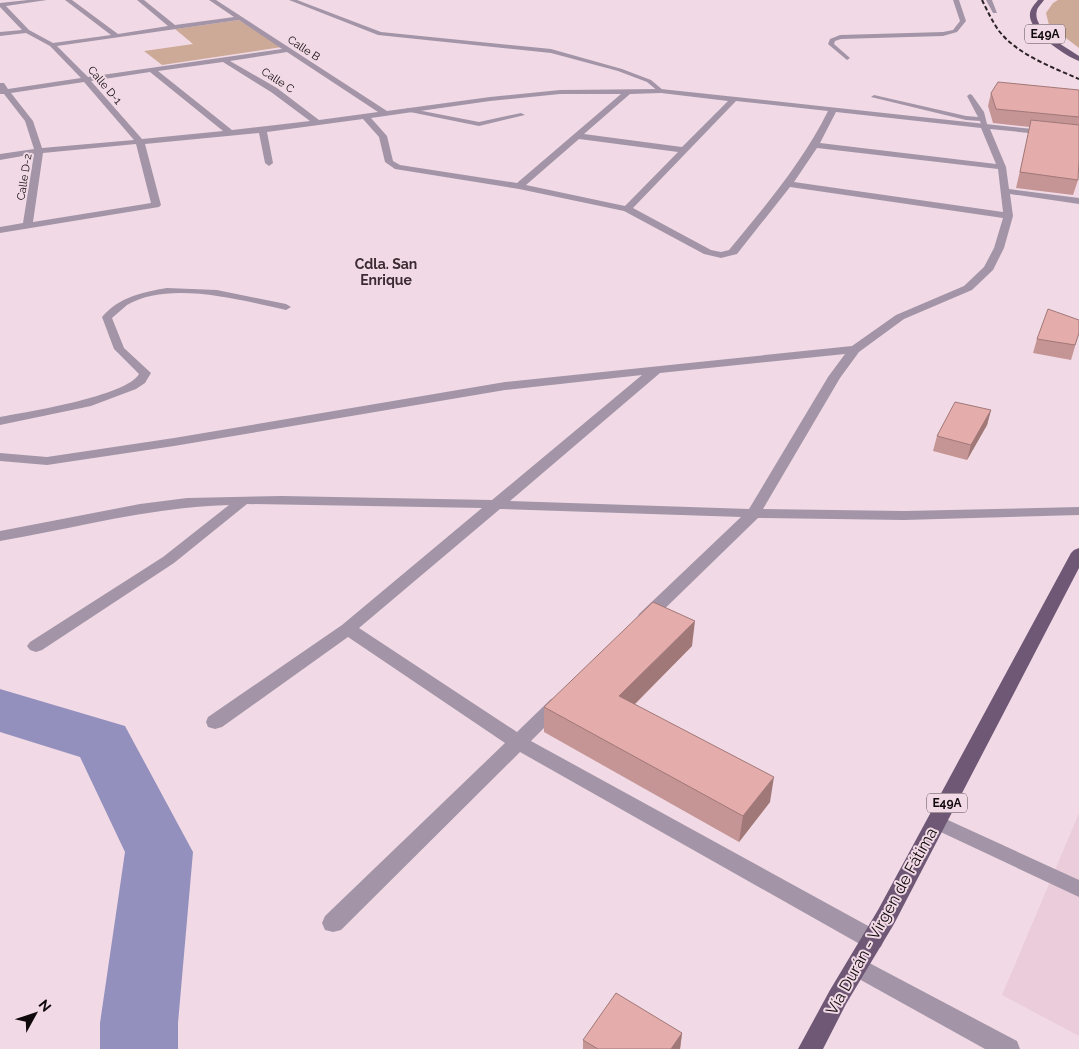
<svg xmlns="http://www.w3.org/2000/svg" width="1079" height="1049" viewBox="0 0 1079 1049" font-family="Raleway,sans-serif">
<rect width="100%" height="100%" fill="#f1dae5"/>
<path fill="#ebccda" d="M1079 813V1036L1002 995Z"/>
<g fill="#cdaa98">
<path d="M1058 0H1079V48L1049 25 1046 13 1053 3Z"/>
<path d="M239 20 282 47 162 65 144 51 193 44 175 29Z"/>
</g>
<g fill="none" stroke-linecap="round" stroke-linejoin="round">
<path fill="#9490be" fill-rule="evenodd" d="M0 689 125 726 193 852 178 1023V1049H100V1023L125 852 80 757 0 732Z"/>
<g fill="#a395a7" fill-rule="evenodd">
<path d="M289 0H297L381 32 551 49 622 69 651 80 664 91 659 92 647 82 618 71 551 53 378 35Z"/>
<path d="M953 0H959L966 21 957 32 943 36 841 39 835 41 834 44 850 58 847 60 828 44 830 39 840 35 943 32 953 30 960 21Z"/>
<path d="M970 94 972 95 984 112 988 128H982L980 121 966 120 871 97 874 95 966 116 978 117 967 96Z"/>
<path d="M407 108 479 122 521 113 525 115 479 126 410 112H407Z"/>
<path d="M167 288 217 290 286 304 291 307 286 310C241 300 169 280 127 305 122 309 117 314 112 318L124 348 151 373 145 383 136 389 91 406 0 425V417C27 412 127 396 139 374L114 349 102 317C119 297 143 292 167 288Z"/>
<path d="M937 815 1079 880V897L930 827 928 822 930 817Z"/>
</g>
<g fill="#a395a7" fill-rule="evenodd">
<path d="M28 0H47L6 6 29 30 53 43 111 35 65 0H72L118 34 168 26 137 0H144L175 25 234 17 209 0H216L387 111 490 97 560 90 661 89 1079 134V138L990 129 1006 167 1009 189 1079 198V204L1010 194 1013 216 1004 248 993 270 972 290 904 319 859 352 840 378 763 509 904 511 1079 507V515L904 520 758 518 651 622 645 623 639 622 637 618 639 614 741 517 500 509 359 628 517 732 551 699 557 698 563 699 566 704 563 709 531 741 881 933 884 940 881 947 873 950 865 947 520 752 341 930 333 932 325 930 322 923 325 916 505 743 348 637 222 727 215 729 208 727 206 722 208 717 342 625 482 508 247 504 174 563 42 650 36 652 30 650 27 646 30 642 163 557 229 505C150 507 77 528 0 541V531L140 504 187 498 282 496 492 500 642 375 505 390 174 446 47 465 0 461V453L47 457 174 438 505 382 852 346 896 315 964 286 984 267 994 248 1003 218 790 187 737 254 721 258 704 254 624 211 519 189 395 169 385 162 379 137 363 119 267 132 273 163 269 166 265 163 259 133 145 144 161 205 159 207 0 233V227L23 223 34 154 0 160V154L34 149 25 121 4 94H0V83H4L8 89 81 78 50 46 26 33 0 36V32L22 30 0 7V3ZM239 20 282 49 88 77 57 46ZM287 52 378 112 319 120 277 88 230 61ZM223 62 271 92 310 121 232 130 158 71ZM150 72 223 131 142 139 91 81ZM84 82 134 140 42 148 33 121 11 93ZM661 93 728 101 682 147 584 134 630 94ZM560 94H621L517 183 400 165 393 161 387 136 371 118 490 101ZM736 101 828 111C802 163 766 205 729 250L721 252 711 250 633 208ZM836 112 981 128 996 164 820 143ZM579 139 678 152 625 206 526 185ZM136 144 151 203 33 222 43 153ZM817 148 998 169 1003 212 794 182ZM845 354 828 377 749 509 510 501 660 373Z"/>
<path d="M986 0H992L997 13H993Z"/>
<path d="M858 957 1017 1041 1020 1049H985L850 974 847 967 850 960Z"/>
</g>
<g fill="#6f5776" fill-rule="evenodd">
<path d="M1038 0H1044C1042 3 1038 7 1037 10 1031 29 1066 47 1079 56V61C1065 56 1032 33 1030 17 1029 10 1034 5 1038 0Z"/>
<path d="M1079 548V568L894 924 846 1004 823 1049H798L830 990 878 910 1071 553 1074 550Z"/>
</g>
<path stroke="#2c2327" stroke-width="2" stroke-dasharray="4.5 2.5" stroke-linecap="butt" d="M982 0C987 10 992 21 999 31 1018 55 1052 67 1079 79"/>
</g>
<g fill="#c59494">
<path d="M1079 90V160L1078 180 1073 195 1016 188 1030 127 993 123 988 106 991 93Z"/>
<path d="M1079 333 1071 360 1033 353 1037 339Z"/>
<path d="M991 410 987 425 967 460 933 451 937 436Z"/>
<path d="M692 646 635 704 770 802 739 842 544 732V707Z"/>
<path d="M682 1033 680 1049H583V1040Z"/>
</g>
<g fill="#a07878">
<path d="M991 410 987 425 967 460 971 445Z"/>
<path d="M695 621 692 646 618 721 619 696Z"/>
<path d="M774 777 770 802 739 842 743 816Z"/>
<path d="M682 1033 680 1049H671Z"/>
</g>
<g fill="#e5acac" stroke="#a07878">
<path d="M998 82 1079 90V117L996 109 991 93Z"/>
<path d="M1031 120 1079 125V160L1078 180 1020 172Z"/>
<path d="M1048 309 1079 320V333L1075 345 1037 339Z"/>
<path d="M955 402 991 410 971 445 937 436Z"/>
<path d="M653 602 695 621 619 696 774 777 743 816 544 707Z"/>
<path d="M616 993 682 1033 671 1049H598L583 1040Z"/>
</g>
<g text-anchor="middle" stroke-width="4" stroke-linejoin="round" paint-order="stroke">
<g font-size="11" fill="#10090c" stroke="#f1dae5">
<text transform="translate(304 48) rotate(33)" y="4">Calle B</text>
<text transform="translate(278 80) rotate(33)" y="4">Calle C</text>
<text transform="translate(105 85) rotate(50)" y="4">Calle D-1</text>
<text transform="translate(24 177) rotate(-81)" y="4">Calle D-2</text>
</g>
<g fill="#f1dae5" stroke="#54484d" stroke-width="1">
<rect x="1025" y="24.5" width="40" height="19" rx="4"/>
<rect x="927" y="793.5" width="40" height="19" rx="4"/>
</g>
<g font-size="12" font-weight="bold" fill="#10090c">
<text x="1045" y="38">E49A</text>
<text x="947" y="807">E49A</text>
</g>
<g font-size="14" font-weight="bold" fill="#3c2b33" stroke="#f1dae5">
<text x="386" y="269">Cdla. San<tspan x="386" dy="16">Enrique</tspan></text>
</g>
<g font-size="16" fill="#10090c" stroke="#f1dae5">
<text transform="translate(881 921) rotate(-61)" y="6">Vía Durán - Vírgen de Fátima</text>
</g>
</g>
<g transform="translate(35 1014) rotate(50)" stroke="#f1dae5" stroke-width="4" paint-order="stroke">
<path d="M0-4L9 19L0 12L-9 19Z" fill="#10090c"/>
<text y="-8" font-size="14" font-weight="bold" text-anchor="middle" fill="#10090c">N</text>
</g>
</svg>
